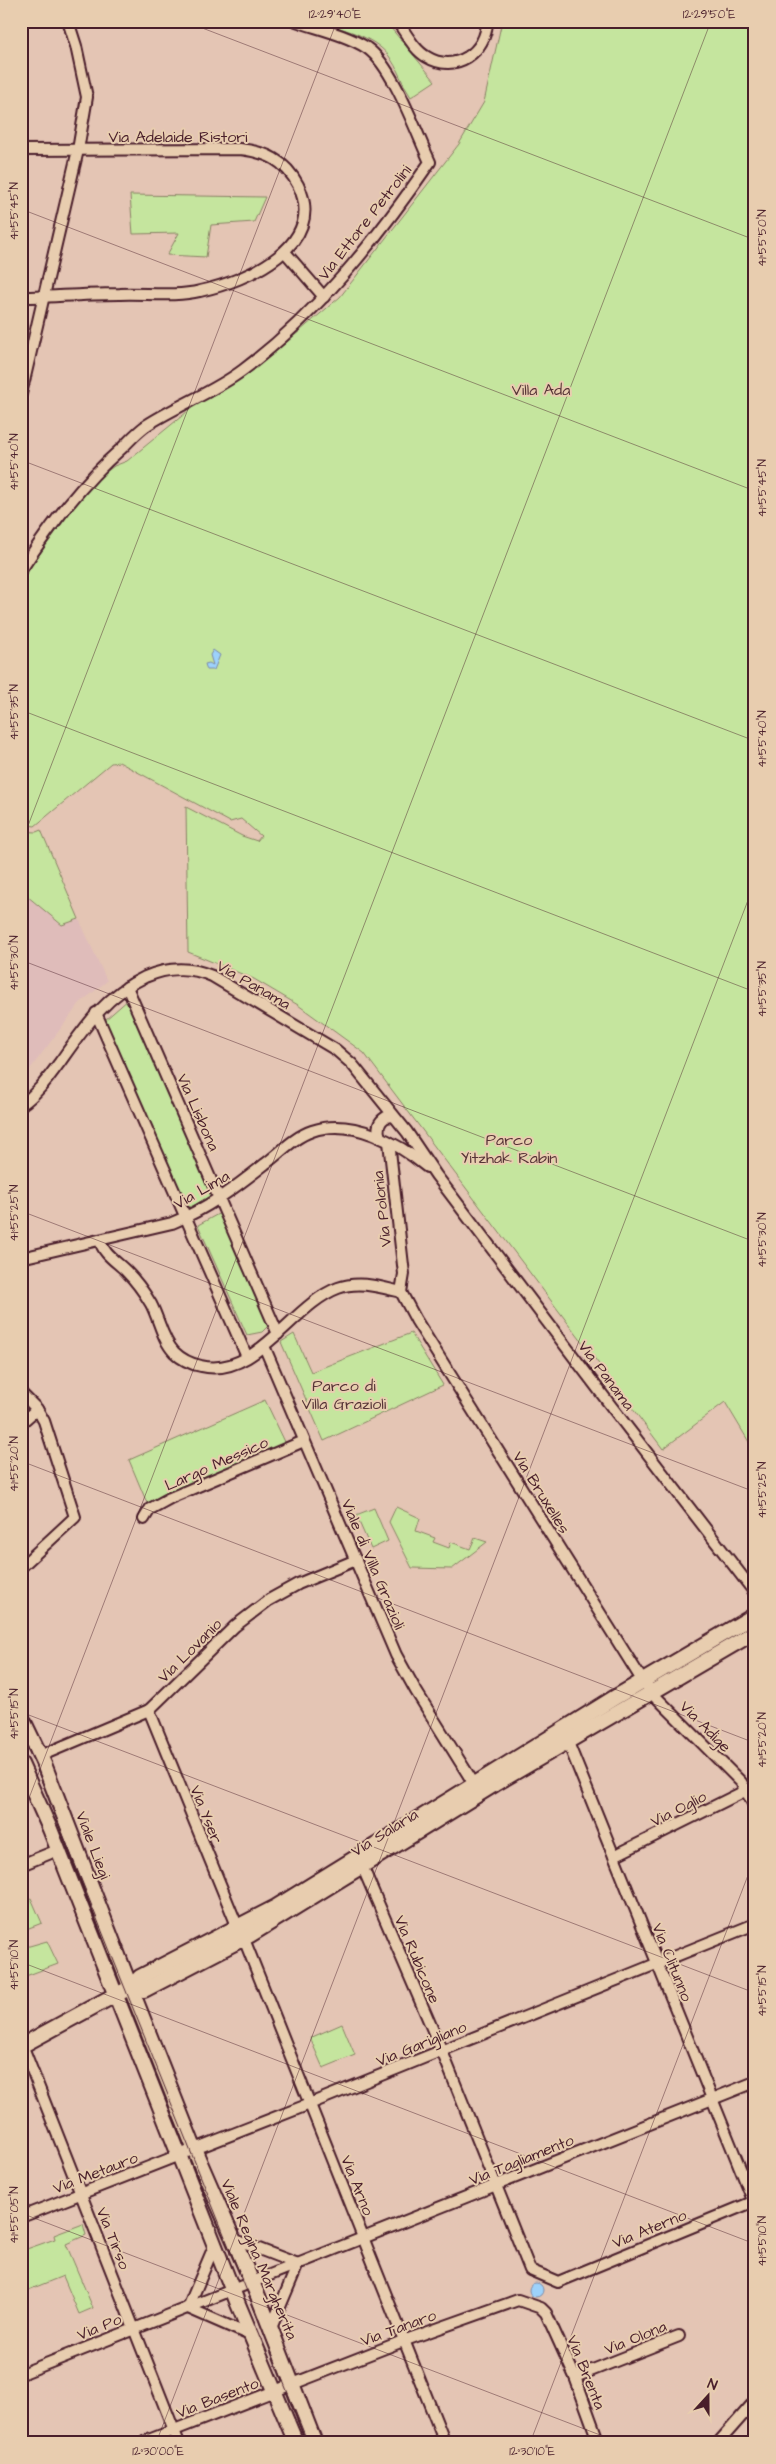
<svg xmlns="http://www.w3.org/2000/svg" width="776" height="2464" viewBox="0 0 776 2464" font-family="'Architects Daughter',sans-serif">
<rect width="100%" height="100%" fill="#e4c5b4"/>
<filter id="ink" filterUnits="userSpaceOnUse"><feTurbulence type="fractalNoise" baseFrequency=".02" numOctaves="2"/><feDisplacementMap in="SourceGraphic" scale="10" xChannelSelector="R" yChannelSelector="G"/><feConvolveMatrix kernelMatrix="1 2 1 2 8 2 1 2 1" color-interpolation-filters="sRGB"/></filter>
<g filter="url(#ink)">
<path fill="#dfbcba" d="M21 891 62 924 79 919 107 981 80 1003 21 1081Z"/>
<g fill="#c5e59e" stroke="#888264">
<path d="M317 21H385L435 81 411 97C402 85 398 68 389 56 372 35 342 29 317 21Z"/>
<path d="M502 21H755V1452L725 1402 663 1449 364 1053 298 1005 254 979 188 952 186 807 242 836 257 841 261 836 241 819 230 822 119 762 111 763 35 826 21 824V580L84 493 98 478 114 466 127 461 204 398 268 358 340 297 459 144 484 102Z"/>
<path d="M130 195 265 197 254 222 211 225 206 257 167 255 179 233 133 234Z"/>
<path d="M41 830 79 919 62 925 21 891V831L36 832Z"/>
<path d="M129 999 213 1194 188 1209 105 1020Z"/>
<path d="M220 1213 269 1325 262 1332 247 1335 198 1225Z"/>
<path d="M411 1333 443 1385 324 1441 281 1342 294 1334 311 1372Z"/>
<path d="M265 1400 286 1444 147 1503 129 1460Z"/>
<path d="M396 1507 420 1518 416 1531 435 1538 433 1542 449 1548 451 1542 470 1549 475 1538 487 1542 452 1569 412 1568 389 1522Z"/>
<path d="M374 1508 388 1541 371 1549 356 1515Z"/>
<path d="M31 1898 42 1923 21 1931V1902Z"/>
<path d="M21 1938 26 1947 47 1941 58 1964 23 1977Z"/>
<path d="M342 2024 355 2055 323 2068 310 2038Z"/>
<path d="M83 2224 86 2235 66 2244 93 2308 79 2314 63 2276 21 2293V2251L55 2239 54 2235Z"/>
</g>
<g fill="#9dd2fb" stroke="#7c8aa8">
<path d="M213 650 220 655 214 670H207L205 664 209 663 213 665 210 655Z"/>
<circle cx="536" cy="2290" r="7"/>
</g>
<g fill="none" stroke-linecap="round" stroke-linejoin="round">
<defs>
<g id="minor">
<path d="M397 21C406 33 414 50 427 57 455 74 487 52 487 21"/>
<path d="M21 150 240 149C266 152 285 160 298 185 328 245 247 281 200 291 175 297 146 293 120 294 87 294 54 297 21 297"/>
<path d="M285 252 324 297"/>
<path d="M21 394 78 150 87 97 76 46 68 21"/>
<path d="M21 570C51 525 81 484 122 448 130 440 138 431 147 425 178 405 214 392 243 370 318 313 377 239 430 162 416 132 393 66 367 48 347 35 319 29 296 21"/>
<path d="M127 987 278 1334"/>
<path d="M96 1013 247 1357"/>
<path d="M21 1105C38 1093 48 1078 60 1062 84 1028 106 995 145 977 168 967 189 966 212 976L336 1050 352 1064 407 1132 436 1175 611 1406 755 1593"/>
<path d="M380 1137C377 1129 378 1122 386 1117L393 1116"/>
<path d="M389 1142 404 1274 401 1292 416 1320 642 1680 657 1698 741 1782 755 1807"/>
<path d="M100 1240C103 1254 116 1261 126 1271 136 1281 144 1292 151 1304 159 1319 162 1339 174 1352 181 1359 191 1364 201 1366 256 1379 292 1305 338 1288 359 1280 380 1287 401 1292"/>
<path d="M21 1258 172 1223C207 1209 236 1187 265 1164 280 1153 294 1137 312 1131 352 1117 398 1143 427 1167"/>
<path d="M264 1346 396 1655 416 1691 474 1784"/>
<path d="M21 1393 37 1409 44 1421 75 1517 21 1567"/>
<path d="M21 1423 37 1409"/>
<path d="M144 1519 150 1509 170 1498 304 1441"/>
<path d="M149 1710 238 1928"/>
<path d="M565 1735 755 2205"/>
<path d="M40 1756 149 1710 235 1626 269 1600 298 1584 356 1560"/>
<path d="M614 1856 755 1786"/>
<path d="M360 1861 444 2056 530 2270 558 2282 755 2201"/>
<path d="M21 1865 58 1850"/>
<path d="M244 1939 445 2443"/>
<path d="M21 2042 179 2443"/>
<path d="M21 2217 302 2107 755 1924"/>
<path d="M233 2239 298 2264"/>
<path d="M188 2308 252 2336"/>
<path d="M188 2308 215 2244"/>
<path d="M271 2328 298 2264"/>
<path d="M21 2374 755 2082"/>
<path d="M575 2377 679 2336"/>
<path d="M141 2443 403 2341 518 2300 541 2308 546 2313 575 2377 599 2443"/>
<path d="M718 2443 755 2401"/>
</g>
<g id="major">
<path d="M21 1716 44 1764 126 1976 198 2158 258 2296 315 2443"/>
<path d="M21 1764 50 1829 238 2304 296 2443"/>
<path d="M130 1988 140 1977 276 1907 614 1698 755 1615"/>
<path d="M21 2046 115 1995 130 1988 144 1990 250 1935 495 1784 755 1632"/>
</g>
</defs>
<use href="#minor" stroke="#4a1f2b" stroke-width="14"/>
<use href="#major" stroke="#4a1f2b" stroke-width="18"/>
<use href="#minor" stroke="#e8cdaf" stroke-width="10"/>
<use href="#major" stroke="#e8cdaf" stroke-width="14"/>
<path stroke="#4a1f2b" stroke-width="1" d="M21 1730 308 2443"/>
</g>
</g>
<path fill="none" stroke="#4a1f2b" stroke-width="1" stroke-opacity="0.45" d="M184 21 755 240M21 209 755 491M21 460 755 741M21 710 755 992M21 844 337 21M21 960 755 1242M21 1211 755 1492M21 1461 755 1743M21 1712 755 1993M21 1819 711 21M21 1962 755 2244M21 2213 621 2443M156 2443 755 882M530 2443 755 1857"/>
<g text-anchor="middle" stroke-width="4" stroke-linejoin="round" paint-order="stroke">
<g font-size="16" fill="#4a1f2b" stroke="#e8cdaf">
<text x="178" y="142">Via Adelaide Ristori</text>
<text transform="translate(364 222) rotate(-52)" y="6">Via Ettore Petrolini</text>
<text transform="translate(254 984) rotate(30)" y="6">Via Panama</text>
<text transform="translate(199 1112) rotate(66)" y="6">Via Lisbona</text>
<text transform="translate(201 1189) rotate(-30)" y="6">Via Lima</text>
<text transform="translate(381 1209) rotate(-96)" y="6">Via Polonia</text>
<text transform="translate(607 1375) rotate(53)" y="6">Via Panama</text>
<text transform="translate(216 1463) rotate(-24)" y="6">Largo Messico</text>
<text transform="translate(542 1492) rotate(58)" y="6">Via Bruxelles</text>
<text transform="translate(374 1564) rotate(67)" y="6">Viale di Villa Grazioli</text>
<text transform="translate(189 1650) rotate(-45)" y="6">Via Lovanio</text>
<text transform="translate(706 1726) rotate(45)" y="6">Via Adige</text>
<text transform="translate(678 1808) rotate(-27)" y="6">Via Oglio</text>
<text transform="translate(207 1814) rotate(68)" y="6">Via Yser</text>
<text transform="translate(384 1832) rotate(-32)" y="6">Via Salaria</text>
<text transform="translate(94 1845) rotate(69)" y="6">Viale Liegi</text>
<text transform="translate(418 1959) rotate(67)" y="6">Via Rubicone</text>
<text transform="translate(673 1962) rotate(68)" y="6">Via Clitunno</text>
<text transform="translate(421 2043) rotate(-22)" y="6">Via Garigliano</text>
<text transform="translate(521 2159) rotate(-22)" y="6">Via Tagliamento</text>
<text transform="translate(95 2172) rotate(-21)" y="6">Via Metauro</text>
<text transform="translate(358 2185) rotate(68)" y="6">Via Arno</text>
<text transform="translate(649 2228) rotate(-22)" y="6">Via Aterno</text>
<text transform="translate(114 2238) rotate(68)" y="6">Via Tirso</text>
<text transform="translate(260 2259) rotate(67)" y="6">Viale Regina Margherita</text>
<text transform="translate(99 2326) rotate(-22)" y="6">Via Po</text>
<text transform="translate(398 2327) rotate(-20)" y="6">Via Tanaro</text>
<text transform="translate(635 2337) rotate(-22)" y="6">Via Olona</text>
<text transform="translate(587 2372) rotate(68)" y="6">Via Brenta</text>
<text transform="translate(217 2397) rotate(-21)" y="6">Via Basento</text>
</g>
<g font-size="16" fill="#563336" stroke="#e8cdaf">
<text x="541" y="395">Villa Ada</text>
<text x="509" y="1145">Parco<tspan x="509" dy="18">Yitzhak Rabin</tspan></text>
<text x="344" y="1391">Parco di<tspan x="344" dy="18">Villa Grazioli</tspan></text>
</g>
</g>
<rect width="776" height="2464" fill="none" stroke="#e8cdaf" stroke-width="55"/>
<g transform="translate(708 2396) rotate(21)" stroke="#e8cdaf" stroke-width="4" paint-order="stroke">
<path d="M0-4L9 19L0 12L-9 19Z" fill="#4a1f2b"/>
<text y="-8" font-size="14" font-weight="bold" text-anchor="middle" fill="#4a1f2b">N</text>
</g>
<rect x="28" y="28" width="720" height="2408" fill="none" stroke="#4a1f2b" stroke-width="2"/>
<g font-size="12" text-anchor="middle" fill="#4a1f2b">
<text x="335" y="18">12°29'40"E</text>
<text x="709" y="18">12°29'50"E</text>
<text transform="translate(14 211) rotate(-90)" y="4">41°55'45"N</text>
<text transform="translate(762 238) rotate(-90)" y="4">41°55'50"N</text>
<text transform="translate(14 462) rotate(-90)" y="4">41°55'40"N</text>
<text transform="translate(762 488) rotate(-90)" y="4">41°55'45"N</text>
<text transform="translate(14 712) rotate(-90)" y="4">41°55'35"N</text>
<text transform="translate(762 739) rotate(-90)" y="4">41°55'40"N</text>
<text transform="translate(14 963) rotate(-90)" y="4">41°55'30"N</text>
<text transform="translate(762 989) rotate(-90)" y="4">41°55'35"N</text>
<text transform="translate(14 1213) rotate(-90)" y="4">41°55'25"N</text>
<text transform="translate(762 1240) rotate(-90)" y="4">41°55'30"N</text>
<text transform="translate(14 1464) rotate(-90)" y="4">41°55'20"N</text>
<text transform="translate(762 1490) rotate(-90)" y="4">41°55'25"N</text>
<text transform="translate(14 1714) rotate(-90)" y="4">41°55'15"N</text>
<text transform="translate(762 1740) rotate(-90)" y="4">41°55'20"N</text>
<text transform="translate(14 1965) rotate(-90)" y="4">41°55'10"N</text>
<text transform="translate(762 1991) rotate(-90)" y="4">41°55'15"N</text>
<text transform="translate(14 2215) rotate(-90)" y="4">41°55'05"N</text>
<text transform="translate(762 2241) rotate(-90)" y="4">41°55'10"N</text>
<text x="158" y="2455">12°30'00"E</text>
<text x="532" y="2455">12°30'10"E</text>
</g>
</svg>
